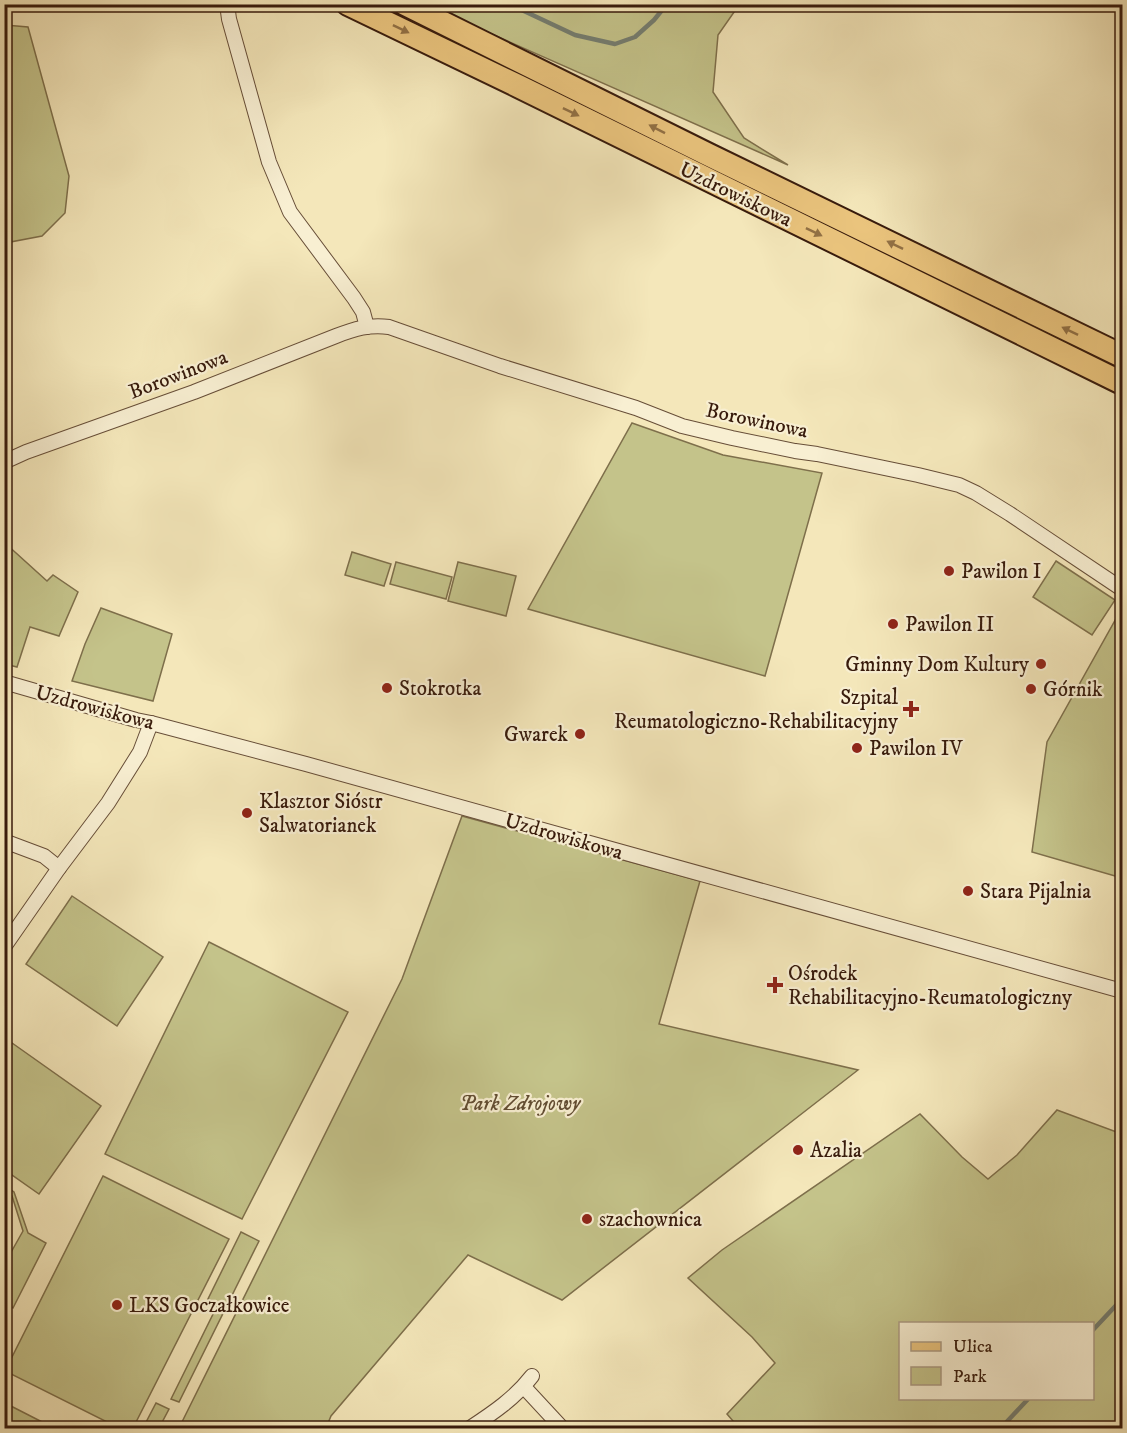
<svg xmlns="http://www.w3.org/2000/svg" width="1127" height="1433" viewBox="0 0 1127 1433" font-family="'IM FELL DW Pica',serif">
<rect width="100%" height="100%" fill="#f4e7ba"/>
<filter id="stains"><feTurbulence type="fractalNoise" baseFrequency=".00333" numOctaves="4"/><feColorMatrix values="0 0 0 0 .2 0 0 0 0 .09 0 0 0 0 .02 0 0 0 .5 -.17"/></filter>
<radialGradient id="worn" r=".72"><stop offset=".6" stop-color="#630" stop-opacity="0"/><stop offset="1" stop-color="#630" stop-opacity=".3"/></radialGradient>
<g fill="#c4c38a" stroke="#7e6f4b" stroke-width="1.5" fill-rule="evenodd">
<path d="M426 5H739L718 35 713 92 744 138 788 165Z"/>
<path d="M5 25 28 27 69 176 65 213 42 236 5 243Z"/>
<path d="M632 423 723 455 822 473 765 676 528 609Z"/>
<path d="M5 543 47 581 53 575 78 592 59 636 30 627 17 667 5 664Z"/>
<path d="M352 552 391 564 384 586 345 575Z"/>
<path d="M1056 561 1115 600 1092 635 1033 597Z"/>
<path d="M396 562 452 577 446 599 390 584Z"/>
<path d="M458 562 516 576 506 616 448 601Z"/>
<path d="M101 608 172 634 153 701 72 681 85 644Z"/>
<path d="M1122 608V878L1032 852 1047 742Z"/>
<path d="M462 816 700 881 659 1024 858 1070 562 1300 468 1255 331 1416 326 1428H179L402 979Z"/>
<path d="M72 896 163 957 117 1026 26 964Z"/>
<path d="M209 942 348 1012 242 1219 105 1154Z"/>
<path d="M5 1038 101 1106 39 1194 5 1170Z"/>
<path d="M1057 1110 1122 1134V1412L1113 1428H739L727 1414 775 1363 752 1337 688 1278 722 1250 920 1114 962 1157 988 1179 1017 1155ZM900 1324H1092V1398H900Z"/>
<path d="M103 1176 229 1239 133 1428H119L5 1371Z"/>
<path d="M4 1185 14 1192 28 1233 46 1243 13 1308 5 1303V1263L23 1231 12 1196 5 1191Z"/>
<path d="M241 1232 259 1241 179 1402 171 1399 218 1304 208 1299Z"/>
<path d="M5 1403 52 1427 51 1428H20L5 1415Z"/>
<path d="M156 1403 169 1409 159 1428H143Z"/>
</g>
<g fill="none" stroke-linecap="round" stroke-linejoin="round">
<g stroke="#747d70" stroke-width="4.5">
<path d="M509 4 575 35 615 44 635 37 654 20 667 4"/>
<path d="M1092 1331 1122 1299"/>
<path d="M1001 1428 1029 1398"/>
</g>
<defs>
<g id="street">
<path d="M227 4 229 19 269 162 290 212 354 298 363 312 367 327"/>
<path d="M4 462 26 452 194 392 336 336C354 329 370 324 389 327L500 366 636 408 682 426 732 438 795 451 817 454 918 475 959 485 976 493 1010 514 1122 589"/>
<path d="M4 682 136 720 151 723 306 764 1122 991"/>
<path d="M4 841 44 856 59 868"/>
<path d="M4 947 59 868 108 803 140 752 151 723"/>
<path d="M524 1387 562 1428"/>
<path d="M470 1428C493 1413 515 1398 532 1376"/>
</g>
<g id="primary">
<path d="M348 4 518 86 1122 383"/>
<path d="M405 4 709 155 1122 356"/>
</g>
</defs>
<use href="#street" stroke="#674e38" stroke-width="16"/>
<use href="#primary" stroke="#381b0c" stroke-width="26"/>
<use href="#street" stroke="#f8efd2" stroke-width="14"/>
<use href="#primary" stroke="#eac47d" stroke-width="22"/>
</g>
<defs><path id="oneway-solid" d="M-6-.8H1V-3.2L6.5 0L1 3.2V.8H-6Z" transform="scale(1.5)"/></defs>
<g fill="#917044">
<use href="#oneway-solid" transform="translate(401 29) rotate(26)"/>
<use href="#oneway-solid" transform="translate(571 112) rotate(26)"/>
<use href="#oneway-solid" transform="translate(657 129) rotate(-153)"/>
<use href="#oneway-solid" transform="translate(814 232) rotate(26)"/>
<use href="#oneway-solid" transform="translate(895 245) rotate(-154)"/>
<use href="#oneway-solid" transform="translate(1070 331) rotate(-154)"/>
</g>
<g fill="#8f2418" stroke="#f8efd2" stroke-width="2">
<circle cx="949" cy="571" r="6"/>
<circle cx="893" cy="624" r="6"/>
<circle cx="1041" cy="664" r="6"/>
<circle cx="387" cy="688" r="6"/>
<circle cx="1031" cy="689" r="6"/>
<path d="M908 700h6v6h6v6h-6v6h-6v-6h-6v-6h6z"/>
<circle cx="580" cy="734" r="6"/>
<circle cx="857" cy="748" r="6"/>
<circle cx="247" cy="813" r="6"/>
<circle cx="968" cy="891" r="6"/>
<path d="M772 976h6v6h6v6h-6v6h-6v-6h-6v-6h6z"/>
<circle cx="798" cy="1150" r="6"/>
<circle cx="587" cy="1219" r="6"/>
<circle cx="117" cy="1305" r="6"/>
</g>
<g text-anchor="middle" stroke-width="4.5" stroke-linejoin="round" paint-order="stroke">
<g font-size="21" fill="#381b0c" stroke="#f8efd2">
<text transform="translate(736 194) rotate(26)" y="7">Uzdrowiskowa</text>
<text transform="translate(178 374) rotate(-21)" y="7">Borowinowa</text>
<text transform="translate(757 420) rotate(12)" y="7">Borowinowa</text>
<text transform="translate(95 707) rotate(15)" y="7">Uzdrowiskowa</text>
<text transform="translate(564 836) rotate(16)" y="7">Uzdrowiskowa</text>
</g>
<g font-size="21" fill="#381b0c" stroke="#f8efd2" text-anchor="start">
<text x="961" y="578">Pawilon I</text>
<text x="905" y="631">Pawilon II</text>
<text x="1029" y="671" text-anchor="end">Gminny Dom Kultury</text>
<text x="399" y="695">Stokrotka</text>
<text x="1043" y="696">Górnik</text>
<text x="898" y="704" text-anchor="end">Szpital<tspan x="898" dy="24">Reumatologiczno-Rehabilitacyjny</tspan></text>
<text x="568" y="741" text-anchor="end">Gwarek</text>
<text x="869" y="755">Pawilon IV</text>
<text x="259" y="808">Klasztor Sióstr<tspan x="259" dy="24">Salwatorianek</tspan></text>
<text x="980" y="898">Stara Pijalnia</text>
<text x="788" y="980">Ośrodek<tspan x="788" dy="24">Rehabilitacyjno-Reumatologiczny</tspan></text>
<text x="810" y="1157">Azalia</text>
<text x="599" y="1226">szachownica</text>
<text x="129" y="1312">LKS Goczałkowice</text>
</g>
<g font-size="21" font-style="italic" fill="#624d32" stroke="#f8efd2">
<text x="520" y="1110">Park Zdrojowy</text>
</g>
</g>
<rect width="1127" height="1433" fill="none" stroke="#f4e7ba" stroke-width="24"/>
<rect x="6" y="6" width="1115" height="1421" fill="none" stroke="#381b0c" stroke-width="3"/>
<rect x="12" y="12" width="1103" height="1409" fill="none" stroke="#381b0c" stroke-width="1.5"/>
<rect x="899" y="1322" width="195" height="78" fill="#f8efd2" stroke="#ab9a83" stroke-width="1.5"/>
<rect x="911" y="1342" width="30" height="9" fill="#eac47d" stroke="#ab9a83" stroke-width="1.5"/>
<text x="953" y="1352" font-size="18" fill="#381b0c">Ulica</text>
<rect x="911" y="1367" width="30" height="18" fill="#c4c38a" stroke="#ab9a83" stroke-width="1.5"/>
<text x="953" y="1382" font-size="18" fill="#381b0c">Park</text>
<rect width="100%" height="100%" filter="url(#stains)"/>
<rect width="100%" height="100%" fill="url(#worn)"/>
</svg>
